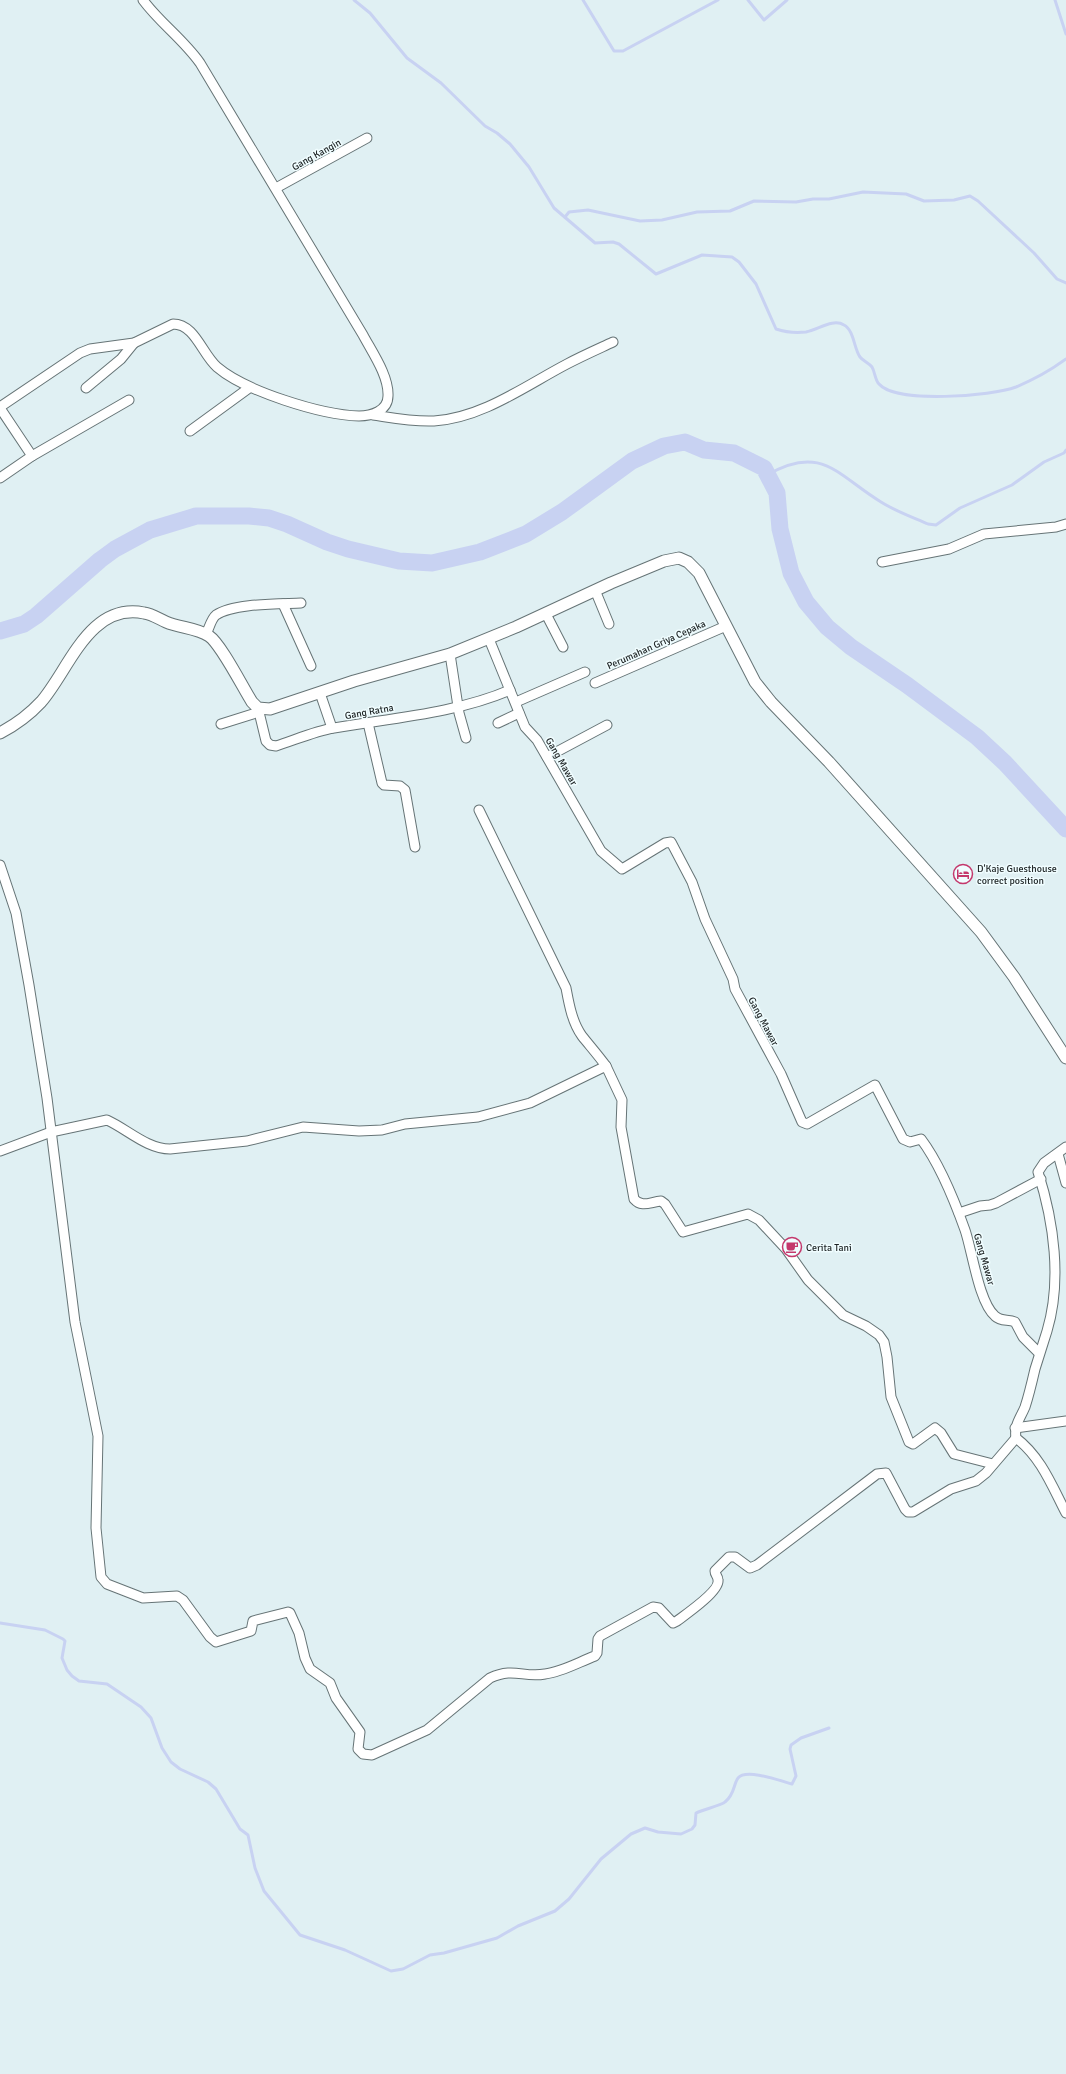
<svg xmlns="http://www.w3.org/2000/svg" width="1066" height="2074" viewBox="0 0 1066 2074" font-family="Signika,sans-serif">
<rect width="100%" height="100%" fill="#e0f0f3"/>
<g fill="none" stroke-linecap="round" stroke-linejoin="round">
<g stroke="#c8d2f2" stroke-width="3">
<path d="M354 0 370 13 407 58 441 83 485 126 497 133 510 144 529 167 554 208 595 243 613 242 619 244 656 274 702 255 732 257 739 262 756 284 776 329C785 332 797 333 806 332 818 330 833 318 844 325 854 330 854 349 860 357 863 361 869 363 872 367 875 372 875 380 879 384 896 404 992 396 1016 387 1033 380 1051 370 1066 359"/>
<path d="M583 0 614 51H623L718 0"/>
<path d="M748 0 764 20 787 0"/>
<path d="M1055 0 1066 34"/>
<path d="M565 217 569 212 588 210 640 221 662 220 697 212 730 211 754 201 796 202 813 199H829L863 192 906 194 924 201 954 200 970 196 978 201 1034 253 1057 279 1066 283"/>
<path d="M767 475C822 443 838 476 881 502 895 511 912 517 928 524L936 525 960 508 1012 485 1044 462 1064 453 1066 450"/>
<path d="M0 1623 45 1630 63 1639 65 1641 62 1658 67 1670 72 1676 79 1681 107 1684 141 1707 151 1718 162 1748 171 1762 180 1769 208 1782 216 1789 240 1829 248 1835 255 1868 264 1891 300 1935 345 1950 391 1971 403 1969 430 1955 444 1953 497 1938 518 1926 555 1911 569 1899 601 1859 631 1834 645 1828 658 1832 681 1834 692 1829 695 1825 696 1813C702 1810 722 1805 725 1802 735 1794 733 1785 738 1778 746 1768 781 1781 792 1784L796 1776 790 1749 791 1745 801 1738 829 1728"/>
</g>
<path stroke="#c8d2f2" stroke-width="17" d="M0 631 24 624 36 616 100 560 115 549 150 530 196 516H249L269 518 287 524 327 542 348 549 399 561 432 563 480 552 526 534 562 512 632 461 664 446 685 442 704 450 734 453 764 468 777 493 780 529 791 573 806 602 827 627 851 647 907 685 977 737 1005 763 1066 829"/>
<defs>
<g id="minor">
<path d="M276 188 367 138"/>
<path d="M86 388 121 359 134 343"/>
<path d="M0 407 80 353 90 349 134 343 173 324C195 324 202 354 217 367 245 391 321 415 359 416 371 416 388 411 388 396 389 376 372 352 363 335L200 63C183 39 160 23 143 0"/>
<path d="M0 408 32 456"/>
<path d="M373 415C393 418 413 422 434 421 482 418 525 386 567 364 582 356 598 349 613 342"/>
<path d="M190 431 249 388"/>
<path d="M0 478 32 456 129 400"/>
<path d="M882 562 949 549 984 534 1056 527 1066 524"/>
<path d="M595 590 609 624"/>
<path d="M283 604 311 666"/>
<path d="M546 614 563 647"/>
<path d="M206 634C209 629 211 619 216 615 233 603 280 604 301 603"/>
<path d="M489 639 525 727 537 740 601 851 622 869 665 843 671 842 692 882 705 919 733 979 735 989 781 1074 802 1122 807 1124 875 1085 903 1139 910 1142 921 1139C939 1163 955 1202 965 1230 972 1250 979 1303 995 1316 1001 1322 1008 1319 1015 1322L1023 1337 1039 1353"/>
<path d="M450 654 459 713 466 738"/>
<path d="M595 683 726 626"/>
<path d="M320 693 332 728"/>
<path d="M516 702 585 672"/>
<path d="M258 708 266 741 270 745 276 746C295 740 315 731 334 728 392 718 457 713 510 690"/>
<path d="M368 723 382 783 384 785 400 786 405 790 415 847"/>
<path d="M498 723 519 713"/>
<path d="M221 724 259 712"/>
<path d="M547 757 607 725"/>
<path d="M479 810 566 988C569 1004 572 1022 582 1036 590 1046 598 1055 606 1066"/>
<path d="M0 865 16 913 29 985 47 1098 75 1322 98 1436 96 1528 101 1577 107 1584 143 1598 177 1596 183 1600 210 1637 216 1642 251 1631 253 1621 288 1612 290 1613 299 1633 305 1658 310 1669 330 1683 336 1698 360 1732 358 1749 363 1754 372 1755 427 1730 490 1678C514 1667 523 1678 545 1674 562 1672 579 1662 595 1656L597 1653 598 1639 600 1636 653 1607 659 1608 673 1623 677 1621C685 1615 720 1591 718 1580 718 1576 715 1575 715 1571L729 1557H735L750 1568 757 1565 877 1474 886 1473 905 1509 908 1512H913L951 1489 976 1481 986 1473 1016 1438"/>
<path d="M1066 1147 1044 1163 1038 1172C1054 1222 1062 1281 1047 1331 1043 1344 1039 1356 1035 1369 1032 1382 1029 1395 1025 1407 1020 1419 1014 1425 1016 1438 1041 1457 1052 1486 1066 1513"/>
<path d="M0 1151 51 1132 107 1120C127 1129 147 1149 170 1149L247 1141 303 1127 359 1131 382 1130 405 1124 478 1117 530 1103 606 1066 622 1100 621 1127 634 1199C642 1208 650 1202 661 1201L665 1204 683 1232 748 1214 759 1220 786 1249 808 1280 843 1315 866 1326 879 1335 884 1342 887 1357 891 1397 909 1442 913 1444 935 1428 941 1433 954 1454 993 1464"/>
<path d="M1058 1154 1066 1183"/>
<path d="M959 1213 980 1206 990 1205 996 1203 1041 1179"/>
<path d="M1015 1428 1066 1421"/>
</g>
<path id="tertiary" d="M0 733C15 725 29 715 41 702 69 670 89 602 144 613 152 614 159 619 166 622 180 628 197 628 209 636 221 644 243 688 252 702L258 708 270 709 354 681 450 654 516 627 611 583 664 561 679 558 688 562 699 573 755 682 771 702 829 762 981 932 1014 977 1066 1058"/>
</defs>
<use href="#minor" stroke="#667476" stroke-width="11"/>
<use href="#tertiary" stroke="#667476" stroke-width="13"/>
<use href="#minor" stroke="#fff" stroke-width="9"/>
<use href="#tertiary" stroke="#fff" stroke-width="11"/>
</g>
<defs>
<symbol id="hotel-ring" viewBox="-11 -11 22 22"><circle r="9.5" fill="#f0fdff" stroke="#c4386c" stroke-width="1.5"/><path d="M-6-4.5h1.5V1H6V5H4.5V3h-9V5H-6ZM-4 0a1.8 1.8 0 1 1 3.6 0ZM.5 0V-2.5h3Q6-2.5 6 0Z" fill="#c4386c"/></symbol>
<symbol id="cafe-ring" viewBox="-11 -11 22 22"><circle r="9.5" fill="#f0fdff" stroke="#c4386c" stroke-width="1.5"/><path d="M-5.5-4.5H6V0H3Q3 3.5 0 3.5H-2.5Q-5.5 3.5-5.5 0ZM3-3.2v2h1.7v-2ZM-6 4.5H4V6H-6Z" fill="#c4386c"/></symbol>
</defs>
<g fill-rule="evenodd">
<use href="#hotel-ring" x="952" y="863" width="22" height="22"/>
<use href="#cafe-ring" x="781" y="1236" width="22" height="22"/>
</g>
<g text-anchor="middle" stroke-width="3" stroke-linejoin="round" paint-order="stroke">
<g font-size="10" fill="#1d2324" stroke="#f0fdff">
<text transform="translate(316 154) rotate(-29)" y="4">Gang Kangin</text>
<text transform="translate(656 644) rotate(-24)" y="4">Perumahan Griya Cepaka</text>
<text transform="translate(369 711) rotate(-10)" y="4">Gang Ratna</text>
<text transform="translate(562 761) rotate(60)" y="4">Gang Mawar</text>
<text transform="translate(764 1021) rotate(62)" y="4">Gang Mawar</text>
<text transform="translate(985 1259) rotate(74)" y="4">Gang Mawar</text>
</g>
<g font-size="10" fill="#1d2324" stroke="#f0fdff" text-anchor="start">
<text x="977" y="872">D'Kaje Guesthouse<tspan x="977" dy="12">correct position</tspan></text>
<text x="806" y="1251">Cerita Tani</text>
</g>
</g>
</svg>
